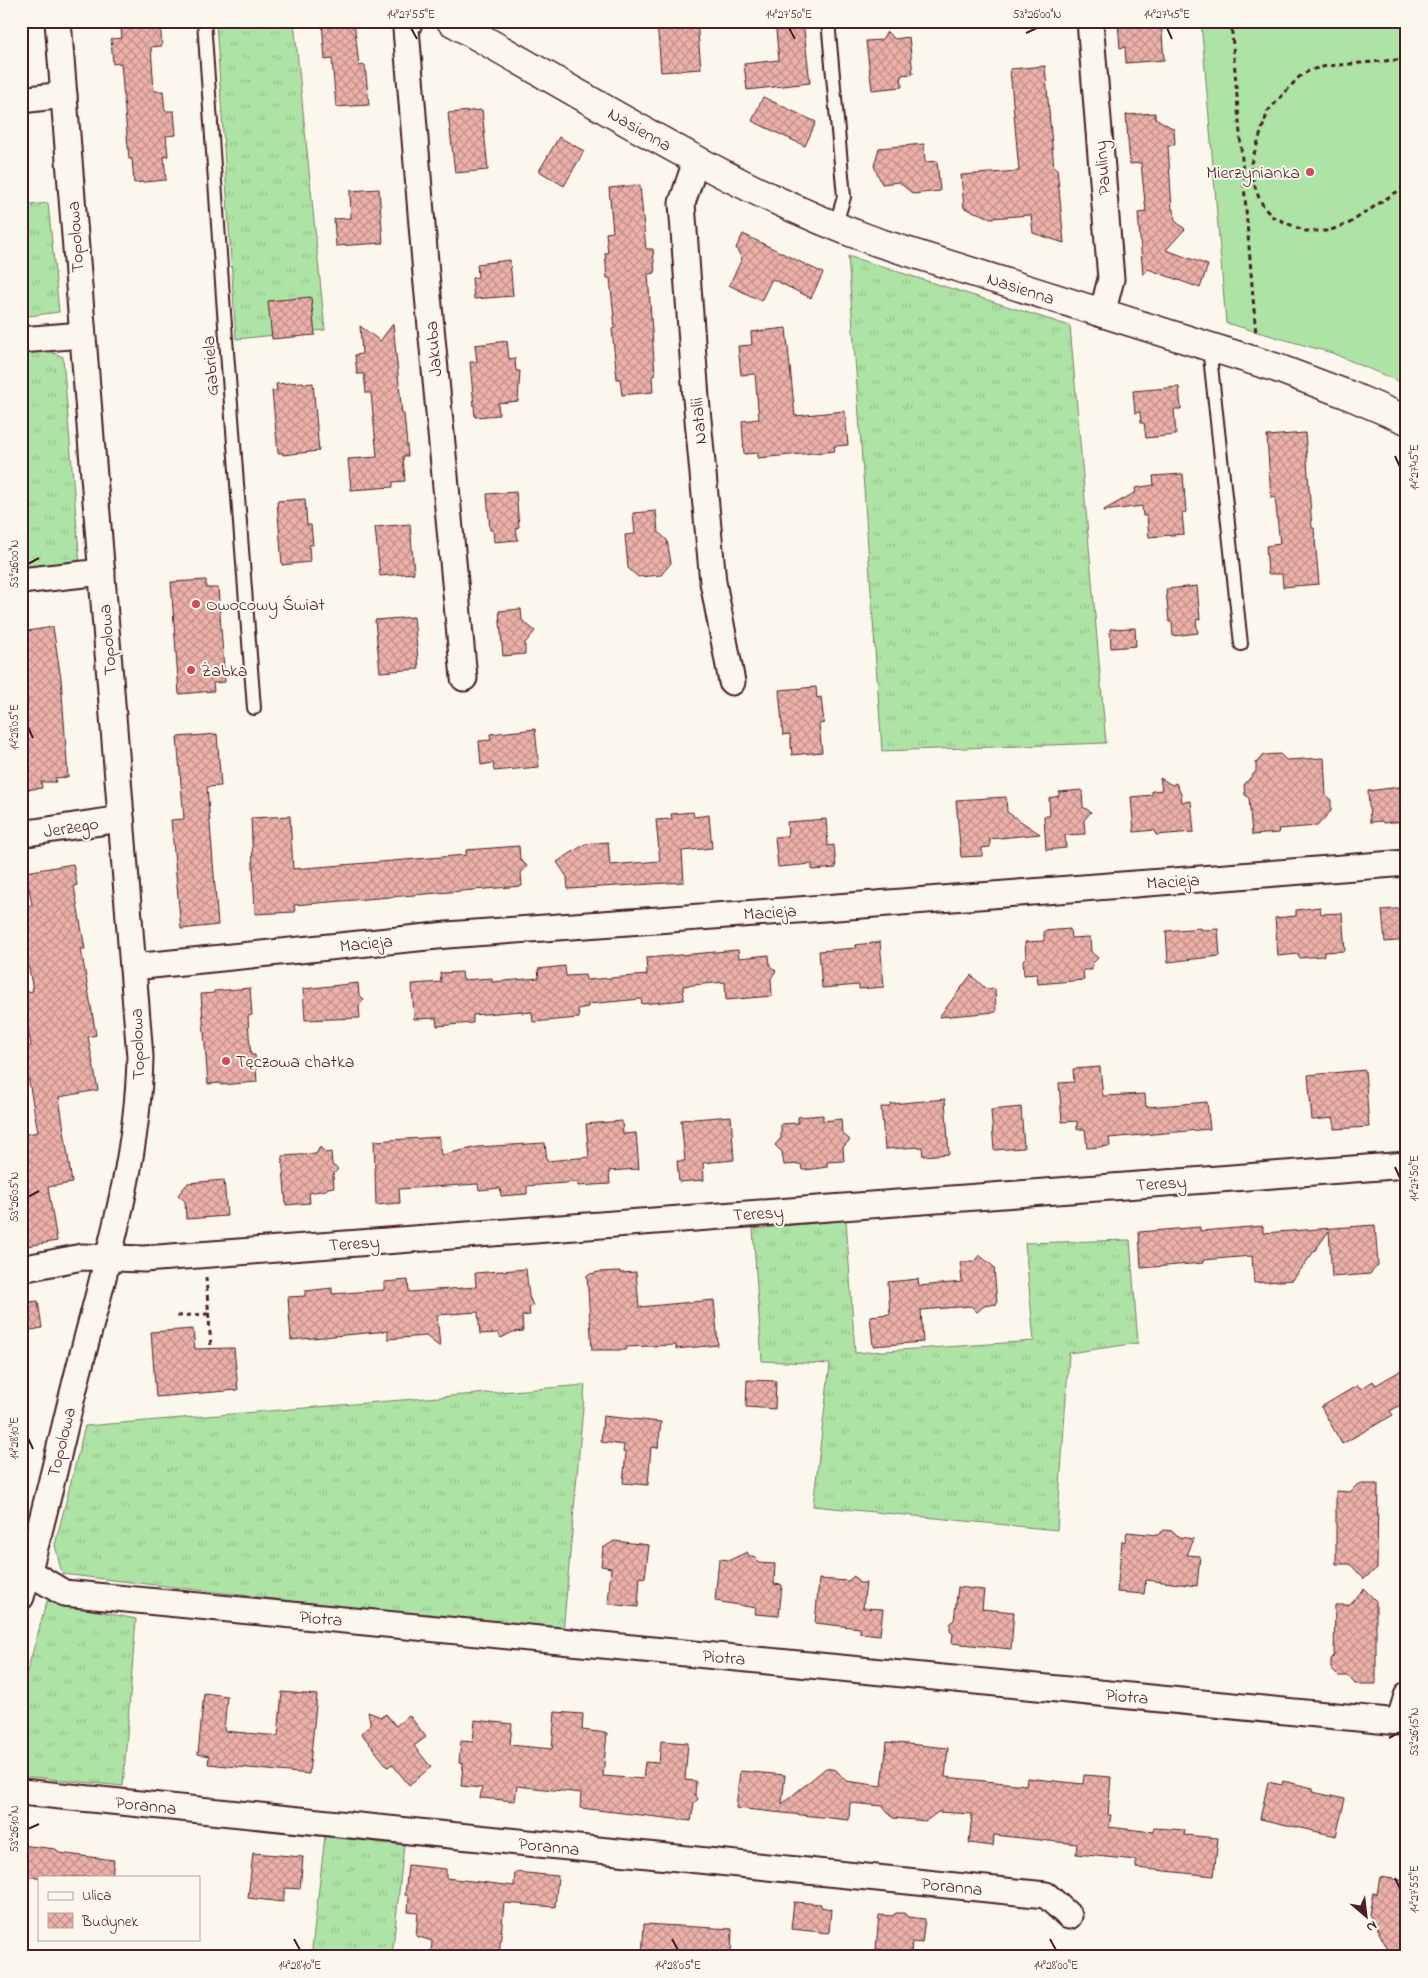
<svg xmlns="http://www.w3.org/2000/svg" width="1428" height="1978" viewBox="0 0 1428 1978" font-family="'Indie Flower',sans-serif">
<defs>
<pattern id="grass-tufts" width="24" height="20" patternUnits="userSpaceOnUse" patternTransform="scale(1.25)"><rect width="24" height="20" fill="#ade3a5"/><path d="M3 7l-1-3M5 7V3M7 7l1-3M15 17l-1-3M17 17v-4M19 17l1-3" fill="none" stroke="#96c28e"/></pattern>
<pattern id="building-cross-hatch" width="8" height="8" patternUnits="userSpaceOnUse" patternTransform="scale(1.25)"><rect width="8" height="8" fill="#ecb1a9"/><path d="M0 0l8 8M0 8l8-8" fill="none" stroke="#c18f8a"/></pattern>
</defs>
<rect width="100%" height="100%" fill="#fbf7ec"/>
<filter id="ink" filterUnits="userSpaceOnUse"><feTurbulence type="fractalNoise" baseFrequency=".02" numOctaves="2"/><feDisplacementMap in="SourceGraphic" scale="10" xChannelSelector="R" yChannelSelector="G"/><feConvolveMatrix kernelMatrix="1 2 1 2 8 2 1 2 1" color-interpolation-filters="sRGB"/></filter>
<g filter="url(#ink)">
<g fill="url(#grass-tufts)" stroke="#7c8168">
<path d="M216 21H294L325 330 236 339Z"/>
<path d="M48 203 59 312 21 317V206Z"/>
<path d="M848 256 1070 326 1106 743 882 751Z"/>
<path d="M44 349 63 357 80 565 21 571V351Z"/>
<path d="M846 1220 855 1353 1034 1341 1025 1243 1130 1240 1138 1343 1069 1353 1057 1530 813 1506 830 1364 762 1361 753 1229Z"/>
<path d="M585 1385 563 1633 62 1574 55 1545 85 1426Z"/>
<path d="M47 1601 136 1619 123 1786 21 1776V1693Z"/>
<path d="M325 1836 404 1845 392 1957H311Z"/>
</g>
<path fill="#ade3a5" stroke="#7c8168" d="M1201 21H1407V385L1332 353 1226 323Z"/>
<g fill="url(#building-cross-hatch)" stroke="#4a1f2b">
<path d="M120 21H160L162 46 151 47 154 91H163L165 111H174L176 135 166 136 168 156 164 157 166 180 134 183 132 159H129L121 63 113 64 111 39 122 38Z"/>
<path d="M322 21H354L359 66 365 65 369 105 336 107 332 59 325 60Z"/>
<path d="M657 21H697L701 69 661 72Z"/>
<path d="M775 21H803L810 83 747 90 744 64 779 60Z"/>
<path d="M1123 21H1161L1164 60 1126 63 1125 47 1120 48 1119 35 1118 23H1123Z"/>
<path d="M887 32 895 39 909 37 913 74 901 75 902 87 872 90 866 41 881 40Z"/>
<path d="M1045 66 1054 168H1057L1064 243 1033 233 1031 215 991 218 964 208 961 175 1019 171 1010 69Z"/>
<path d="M763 97 816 122 805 146 752 121Z"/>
<path d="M482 110 488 170 455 173 448 113Z"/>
<path d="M1155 113V118L1174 129 1175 145 1168 146 1172 210H1174L1175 221 1185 229 1166 250 1208 265 1200 288 1148 269 1143 275 1138 213 1146 212 1141 163 1130 164 1126 115Z"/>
<path d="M559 137 584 151 564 186 539 171Z"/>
<path d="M924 144 925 162 937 161 940 191 913 194 899 182 882 184 874 166 879 148Z"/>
<path d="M640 185 646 249H653L655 273 648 274 655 375 652 376 653 392 622 395 620 379H617L612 329 615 328 610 278H607L605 253H608L606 233 613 232 609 188Z"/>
<path d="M379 189 383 243 336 246 334 219 351 218 350 191Z"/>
<path d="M743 234 823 273 811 298 772 279 761 301 729 285 742 259 736 248Z"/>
<path d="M510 260 513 296 474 299 472 278 478 277 477 264Z"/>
<path d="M311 297 315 335 272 339 268 301Z"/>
<path d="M393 324 402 414H404L408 456H403L405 481 393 482V487L351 490 348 459 377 457 371 393H366L364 374H357L355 355 362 354 360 326 380 341Z"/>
<path d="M786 328 795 416 845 411 848 445 834 446 835 451 758 458V453L744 454 742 421 759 419 755 374 741 375 738 346 752 345 751 332Z"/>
<path d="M507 341 509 359 515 358 516 371H520L518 401 498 403 499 415 475 417 470 362H477L475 345Z"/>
<path d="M303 382 304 384 313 383 319 451 283 455V453H278L272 391H277L276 384Z"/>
<path d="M1179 387 1181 409H1174L1176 435 1146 438 1144 423H1141L1140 412 1135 413 1133 391Z"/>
<path d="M1305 433 1312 528H1314L1319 584 1283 587 1282 574H1268L1266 546 1280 544 1275 497 1271 498 1267 436Z"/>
<path d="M1183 474 1186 512 1182 513 1184 534 1149 537 1147 516H1143L1142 506 1104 511V510L1136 492 1135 488 1154 485 1153 476Z"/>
<path d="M516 492 519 527 516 528 518 540 494 542 493 530H490L487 494Z"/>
<path d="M305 499 307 525H311L313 545H309L310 562 282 565 277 501Z"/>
<path d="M656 511 658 532 667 540 671 563 661 575 638 577 628 568 625 535 635 534 633 513Z"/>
<path d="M410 524 414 573 380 576 375 527Z"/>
<path d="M206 580V588H218L225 682 213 683 214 691 179 694 171 582Z"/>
<path d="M1197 586 1200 619 1196 620 1198 633 1173 636 1172 622H1169L1166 589Z"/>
<path d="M521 609 522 620 535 631 525 643V654L503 656 499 611Z"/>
<path d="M414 617 419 669 380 672 375 620Z"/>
<path d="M53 627 61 679 68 777 55 778 56 782H41L42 788 23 790 21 751 27 750 23 706 28 705 21 663V632Z"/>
<path d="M1135 628 1136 646 1111 648 1110 629Z"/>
<path d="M816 687 817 698 821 697 824 723 819 724 822 752 792 755 790 734 783 735 779 690Z"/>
<path d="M535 729 539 767 494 771 493 763 481 765 479 741 491 740 490 734Z"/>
<path d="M217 734 221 786 207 787 218 925 181 929 171 820 184 819 177 737Z"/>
<path d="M1280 754 1286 760 1324 758 1326 796 1331 800V811L1317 826 1278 829 1279 833 1252 835 1249 798 1245 795 1244 785 1256 771V763L1263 755Z"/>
<path d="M1160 778 1172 785 1176 783 1181 794 1182 802 1191 801 1194 832 1156 835 1155 830 1134 832 1131 797 1152 795V791L1162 790Z"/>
<path d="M1407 786V821L1383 823 1382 821 1370 822 1368 791Z"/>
<path d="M1082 790 1083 807 1091 812 1084 820 1085 834 1065 835 1066 848 1046 850 1044 816H1050L1049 798 1059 796V792Z"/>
<path d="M1006 797 1007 812 1040 834 990 839V847L982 848V856L961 857 956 800Z"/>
<path d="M693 812 694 817 709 815 712 848 682 851 684 882 568 889 567 877 557 862 585 844 608 842 610 865 660 861 656 820 672 819 671 814Z"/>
<path d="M290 816 293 869 466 855V850L519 846 520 859 527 866 521 873 522 886 294 905 295 912 255 914 251 818Z"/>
<path d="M826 819 828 846 834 845 836 868 812 870V864L778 867 775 837 788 836 787 822Z"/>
<path d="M73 864 77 885 74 886 85 949H81L96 1035 88 1037 98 1090 59 1097 72 1183 48 1187 57 1241 21 1247V1135L38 1132 23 1048 31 1046 22 993 33 991 24 941 21 939V907L32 905 26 872Z"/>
<path d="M1320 907 1321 914 1342 913 1345 951 1324 952V956L1299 958V954L1278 956 1275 918 1296 916V910Z"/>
<path d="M1407 908V940L1385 942 1382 910Z"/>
<path d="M1201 928 1202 930 1218 929 1220 956 1168 962 1166 931Z"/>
<path d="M1070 929 1071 938 1090 937 1091 952 1098 958 1092 964V970H1083L1084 980 1038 984 1037 974 1024 975 1023 960 1026 957 1025 942 1044 941V931Z"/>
<path d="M880 942 884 987 859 989V985L822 988 819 951 856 948 855 945Z"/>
<path d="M738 950 739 958 769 955 770 966 776 971 771 978 772 996 726 1000 725 982 683 986 684 1000 642 1004 641 999 588 1004V1007L578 1009 579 1018 533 1022 532 1012 522 1013V1011L473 1015V1023L437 1026 436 1018 414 1019 412 984 441 982 440 973 462 972 463 980 492 978V982L539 978 538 969 565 966 566 976 585 975 586 980 647 975 646 958Z"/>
<path d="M971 975 986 989H995L996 1012 939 1017Z"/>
<path d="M358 983 359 995 364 999 359 1006 360 1018 305 1020 303 989Z"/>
<path d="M250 988 252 1015 248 1016 249 1035 251 1055H255L257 1082 221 1085V1083L208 1084 201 994 214 993V991Z"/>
<path d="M1100 1067 1103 1096 1145 1094 1146 1107 1207 1102 1210 1129 1109 1138 1110 1146 1087 1148 1085 1129H1077V1121L1062 1122 1059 1083 1074 1082 1073 1069Z"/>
<path d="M1365 1070 1369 1127 1334 1129V1118L1312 1120 1308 1075Z"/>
<path d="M945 1099 949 1154 923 1156 922 1147 885 1149 881 1107H889L891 1104Z"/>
<path d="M1021 1107 1024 1148 994 1150 991 1110Z"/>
<path d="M823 1115V1121L841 1119 842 1133 850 1140 843 1147 844 1161 827 1162V1167L814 1169 802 1170 801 1164 784 1165 782 1152 775 1145 781 1138V1124L798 1123V1117Z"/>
<path d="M731 1116 734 1160 703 1163 704 1180 679 1182 677 1161H685L681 1120Z"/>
<path d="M622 1121 623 1134 636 1133 639 1169 609 1171 610 1184 578 1186V1182L527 1186V1194L501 1196 500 1188 479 1190 478 1184 399 1189 400 1203 376 1205 374 1141 439 1137 441 1155 478 1147 545 1143 547 1161 589 1157 586 1124Z"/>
<path d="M320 1147 326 1153 331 1152 332 1165 338 1169 333 1175 334 1187 328 1188 326 1190 309 1193 310 1203 286 1205 282 1156 316 1154Z"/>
<path d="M224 1180 227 1216 186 1219 185 1201 178 1195 188 1183Z"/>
<path d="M1375 1225 1378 1265 1370 1274 1332 1277 1329 1231 1293 1280 1254 1283 1252 1256 1203 1260V1263L1141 1268 1139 1232 1200 1227V1231L1263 1226V1233Z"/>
<path d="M979 1255 994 1267 997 1304 984 1306 977 1312 971 1306 921 1310 923 1342 873 1346 870 1316 890 1314 888 1282 918 1279 919 1286 962 1282 960 1262H974Z"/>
<path d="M526 1269 529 1296 533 1306 529 1308 530 1315 522 1316 523 1331 513 1332 501 1338 498 1333 480 1334 478 1312 437 1315 440 1347 426 1336 388 1339V1331L291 1340 288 1297 305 1296V1291L332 1288V1294L384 1290V1282L408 1280 409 1292 476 1287 475 1273Z"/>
<path d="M620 1271V1273L636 1272 639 1307 714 1300 718 1345 676 1349V1345L626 1347V1350H592L587 1275 598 1272Z"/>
<path d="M38 1301 42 1328 21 1332V1303Z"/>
<path d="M193 1329 195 1349 234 1348 238 1390 156 1397 151 1332Z"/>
<path d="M1407 1367V1401L1390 1411 1393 1415 1342 1444 1321 1407 1358 1385 1361 1389 1373 1381 1376 1385Z"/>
<path d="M747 1380 776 1381 775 1409 746 1407Z"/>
<path d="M603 1416 661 1422 658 1448 651 1447 648 1485 623 1483 626 1452H623L624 1445 601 1442Z"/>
<path d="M1358 1484H1378L1377 1568 1364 1579 1350 1564H1336V1491L1350 1492Z"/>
<path d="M1164 1530 1173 1531 1179 1537 1194 1539 1187 1555 1200 1556 1197 1586 1146 1580 1144 1594 1117 1592 1122 1541 1125 1542 1127 1532 1158 1535Z"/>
<path d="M614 1541 649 1545 645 1578 640 1577 638 1607 608 1604 611 1568 601 1566 603 1548Z"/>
<path d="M747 1552 750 1557 754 1556 758 1563 775 1564 774 1584 782 1585 779 1616 755 1614 756 1608 715 1601 719 1559 730 1560Z"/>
<path d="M854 1576 859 1583H866L863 1608 883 1609 880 1635 860 1633V1628L815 1623 819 1579 848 1581Z"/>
<path d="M958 1587 984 1590 982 1609 1014 1612 1011 1649 952 1643 953 1634 950 1631V1623L954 1620Z"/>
<path d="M1364 1589 1376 1601V1684H1355L1348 1676H1338L1331 1669V1659L1334 1656 1335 1605H1349Z"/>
<path d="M282 1692 317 1695 309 1774 208 1764 209 1756 198 1754 204 1693 227 1696 224 1731 278 1736Z"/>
<path d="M368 1712 381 1717 386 1714 396 1726 409 1715 426 1737 414 1746 431 1767 409 1785 392 1764 388 1767 361 1733 371 1726Z"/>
<path d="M555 1712 583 1714 582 1730 607 1733 603 1776 643 1779 645 1762 659 1763 661 1741 688 1743 685 1780 696 1781 695 1794 698 1799 694 1803 691 1821 580 1808 581 1793 517 1786 515 1801 480 1798 482 1788 461 1786 463 1764 459 1763 461 1741 473 1742 475 1720 512 1724 510 1745 552 1749Z"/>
<path d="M887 1742 948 1748 945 1777 1026 1785 1027 1778 1083 1784 1084 1775 1111 1777 1108 1815H1111L1109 1827 1153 1832 1154 1828 1185 1830 1184 1835 1218 1838 1214 1876 1136 1868V1860L1076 1854 1077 1844 994 1835 993 1846 969 1843 972 1814 938 1812 926 1821 893 1818 883 1806 850 1803 849 1820 736 1808 740 1771 785 1775 782 1804 826 1768 836 1770 846 1781 882 1786Z"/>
<path d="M1283 1781 1313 1788 1312 1792 1345 1799 1336 1836 1260 1819 1268 1782 1282 1785Z"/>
<path d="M21 1845 56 1849 59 1853 114 1860 112 1877H21Z"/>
<path d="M253 1853 303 1857 300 1889 285 1888 283 1902 248 1898Z"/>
<path d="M408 1865 446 1869V1878L514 1886 515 1872 558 1876 555 1907 504 1903 499 1957 431 1955 432 1941 416 1936 418 1913 408 1912 409 1896 405 1895Z"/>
<path d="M1380 1877 1407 1881V1957H1392L1369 1914 1373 1893 1377 1894Z"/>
<path d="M794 1902 821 1904V1907L831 1909 829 1933 791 1929Z"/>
<path d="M896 1913H904L908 1917 925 1919 922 1943 912 1942 911 1953 905 1952 900 1956 892 1955 889 1951 876 1949 879 1915 892 1916Z"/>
<path d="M644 1924 732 1929 731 1957H642Z"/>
</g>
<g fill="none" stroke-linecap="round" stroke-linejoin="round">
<defs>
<g id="service">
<path d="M204 21 224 312 254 708"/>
<path d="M828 21 844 197 835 227"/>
<path d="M1209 347 1241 644"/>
</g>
<g id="minor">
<path d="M410 21 406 29 426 274 464 678"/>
<path d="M1090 21 1111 279 1102 314"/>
<path d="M21 100 64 95"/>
<path d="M696 161 682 203 696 398 713 582 732 682"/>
<path d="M21 340 82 335"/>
<path d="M21 581 102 572"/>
<path d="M21 834 121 819"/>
<path d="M133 967 447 935 811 909 1407 863"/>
<path d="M21 1269 82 1257 144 1259 1407 1165"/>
<path d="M21 1571 29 1572 64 1593 1399 1722 1407 1696"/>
<path d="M21 1597C44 1521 60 1443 80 1365 106 1264 138 1162 140 1057L58 21"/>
<path d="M21 1792 1046 1895 1069 1916"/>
</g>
<path id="tertiary" d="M451 21C506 53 561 84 615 115 700 163 784 209 877 242L1277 368 1346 394 1407 420"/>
</defs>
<use href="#service" stroke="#4a1f2b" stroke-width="16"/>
<use href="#minor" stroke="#4a1f2b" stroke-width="29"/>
<use href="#tertiary" stroke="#4a1f2b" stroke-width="31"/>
<g stroke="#4a1f2b" stroke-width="3" stroke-dasharray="5 4" stroke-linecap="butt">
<path d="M1231 21 1256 335"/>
<path d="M1232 27 1297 21"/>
<path d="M1407 59 1327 66 1310 70 1299 77 1268 111 1251 163V175L1259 198 1265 209 1273 217 1305 231H1328L1348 224 1407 185"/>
<path d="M206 1277 211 1347"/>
<path d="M177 1316 208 1314"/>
</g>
<use href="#service" stroke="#fbf7ec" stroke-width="12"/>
<use href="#minor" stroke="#fbf7ec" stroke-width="25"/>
<use href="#tertiary" stroke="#fbf7ec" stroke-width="28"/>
</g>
</g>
<path fill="none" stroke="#4a1f2b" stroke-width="2" d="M411 28 417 39M789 28 795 39M1167 28 1172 39M1026 33 1037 28M1395 456 1400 467M28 564 39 558M28 727 33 738M1395 1167 1400 1178M28 1197 39 1191M28 1438 33 1449M1389 1738 1400 1732M28 1829 39 1824M1395 1878 1400 1889M294 1939 300 1950M672 1939 678 1950M1050 1939 1056 1950"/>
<g fill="#d1495b" stroke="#fbf7ec" stroke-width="2">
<circle cx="1310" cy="172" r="5"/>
<circle cx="196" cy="604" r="5"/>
<circle cx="191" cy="670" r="5"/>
<circle cx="226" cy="1061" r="5"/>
</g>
<g text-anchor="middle" stroke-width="4" stroke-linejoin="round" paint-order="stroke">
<g font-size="18" fill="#4a1f2b" stroke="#fbf7ec">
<text transform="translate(640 129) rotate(30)" y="6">Nasienna</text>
<text transform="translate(1102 168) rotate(-95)" y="6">Pauliny</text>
<text transform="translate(75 237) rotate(-94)" y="6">Topolowa</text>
<text transform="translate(1021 288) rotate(18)" y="6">Nasienna</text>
<text transform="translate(433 349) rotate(-95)" y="6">Jakuba</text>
<text transform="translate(210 366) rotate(-94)" y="6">Gabriela</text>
<text transform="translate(698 421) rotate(-95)" y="6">Natalii</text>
<text transform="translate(107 640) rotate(-95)" y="6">Topolowa</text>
<text transform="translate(71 827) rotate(-9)" y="6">Jerzego</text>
<text transform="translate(1173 881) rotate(-4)" y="6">Macieja</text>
<text transform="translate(770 912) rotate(-4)" y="6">Macieja</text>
<text transform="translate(366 943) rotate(-6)" y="6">Macieja</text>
<text transform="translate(137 1044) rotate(-92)" y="6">Topolowa</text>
<text transform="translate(1161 1183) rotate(-4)" y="6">Teresy</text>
<text transform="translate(758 1213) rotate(-4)" y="6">Teresy</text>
<text transform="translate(354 1243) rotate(-4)" y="6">Teresy</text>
<text transform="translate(61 1442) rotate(-76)" y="6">Topolowa</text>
<text transform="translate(321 1618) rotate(5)" y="6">Piotra</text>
<text transform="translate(724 1657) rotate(5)" y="6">Piotra</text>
<text transform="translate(1127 1696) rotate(5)" y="6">Piotra</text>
<text transform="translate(146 1805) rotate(6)" y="6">Poranna</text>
<text transform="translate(549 1846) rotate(6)" y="6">Poranna</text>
<text transform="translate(952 1886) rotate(6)" y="6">Poranna</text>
</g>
<g font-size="18" fill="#4a1f2b" stroke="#fbf7ec" text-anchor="start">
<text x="1300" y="178" text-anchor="end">Mierzynianka</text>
<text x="206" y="610">Owocowy Świat</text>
<text x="201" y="676">Żabka</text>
<text x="236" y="1067">Tęczowa chatka</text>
</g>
</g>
<rect width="1428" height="1978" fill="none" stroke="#fbf7ec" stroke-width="55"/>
<rect x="38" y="1876" width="162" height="65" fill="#fbf7ec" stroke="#b4a19f"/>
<rect x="48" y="1892" width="25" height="8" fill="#fbf7ec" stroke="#b4a19f"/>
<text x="82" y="1900" font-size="15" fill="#4a1f2b">Ulica</text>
<rect x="48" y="1913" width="25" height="15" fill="url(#building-cross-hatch)" stroke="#b4a19f"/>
<text x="82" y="1926" font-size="15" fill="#4a1f2b">Budynek</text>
<g transform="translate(1366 1916) rotate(152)" stroke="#fbf7ec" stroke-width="4" paint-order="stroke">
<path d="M0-4L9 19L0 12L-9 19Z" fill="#4a1f2b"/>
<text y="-8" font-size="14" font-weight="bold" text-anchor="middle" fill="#4a1f2b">N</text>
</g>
<rect x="28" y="28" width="1372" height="1922" fill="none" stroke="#4a1f2b" stroke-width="2"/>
<g font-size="12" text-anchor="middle" fill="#4a1f2b">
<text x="411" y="18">14°27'55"E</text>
<text x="789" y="18">14°27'50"E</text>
<text x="1037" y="18">53°26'00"N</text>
<text x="1167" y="18">14°27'45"E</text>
<text transform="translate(1414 467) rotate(-90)" y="4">14°27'45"E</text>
<text transform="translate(14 564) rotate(-90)" y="4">53°26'00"N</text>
<text transform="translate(14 727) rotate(-90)" y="4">14°28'05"E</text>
<text transform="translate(1414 1178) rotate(-90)" y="4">14°27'50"E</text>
<text transform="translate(14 1197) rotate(-90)" y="4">53°26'05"N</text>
<text transform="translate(14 1438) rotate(-90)" y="4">14°28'10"E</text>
<text transform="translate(1414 1732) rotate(-90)" y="4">53°26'15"N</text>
<text transform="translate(14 1829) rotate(-90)" y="4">53°26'10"N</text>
<text transform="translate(1414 1889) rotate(-90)" y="4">14°27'55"E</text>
<text x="300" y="1969">14°28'10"E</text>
<text x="678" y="1969">14°28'05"E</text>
<text x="1056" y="1969">14°28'00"E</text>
</g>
</svg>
